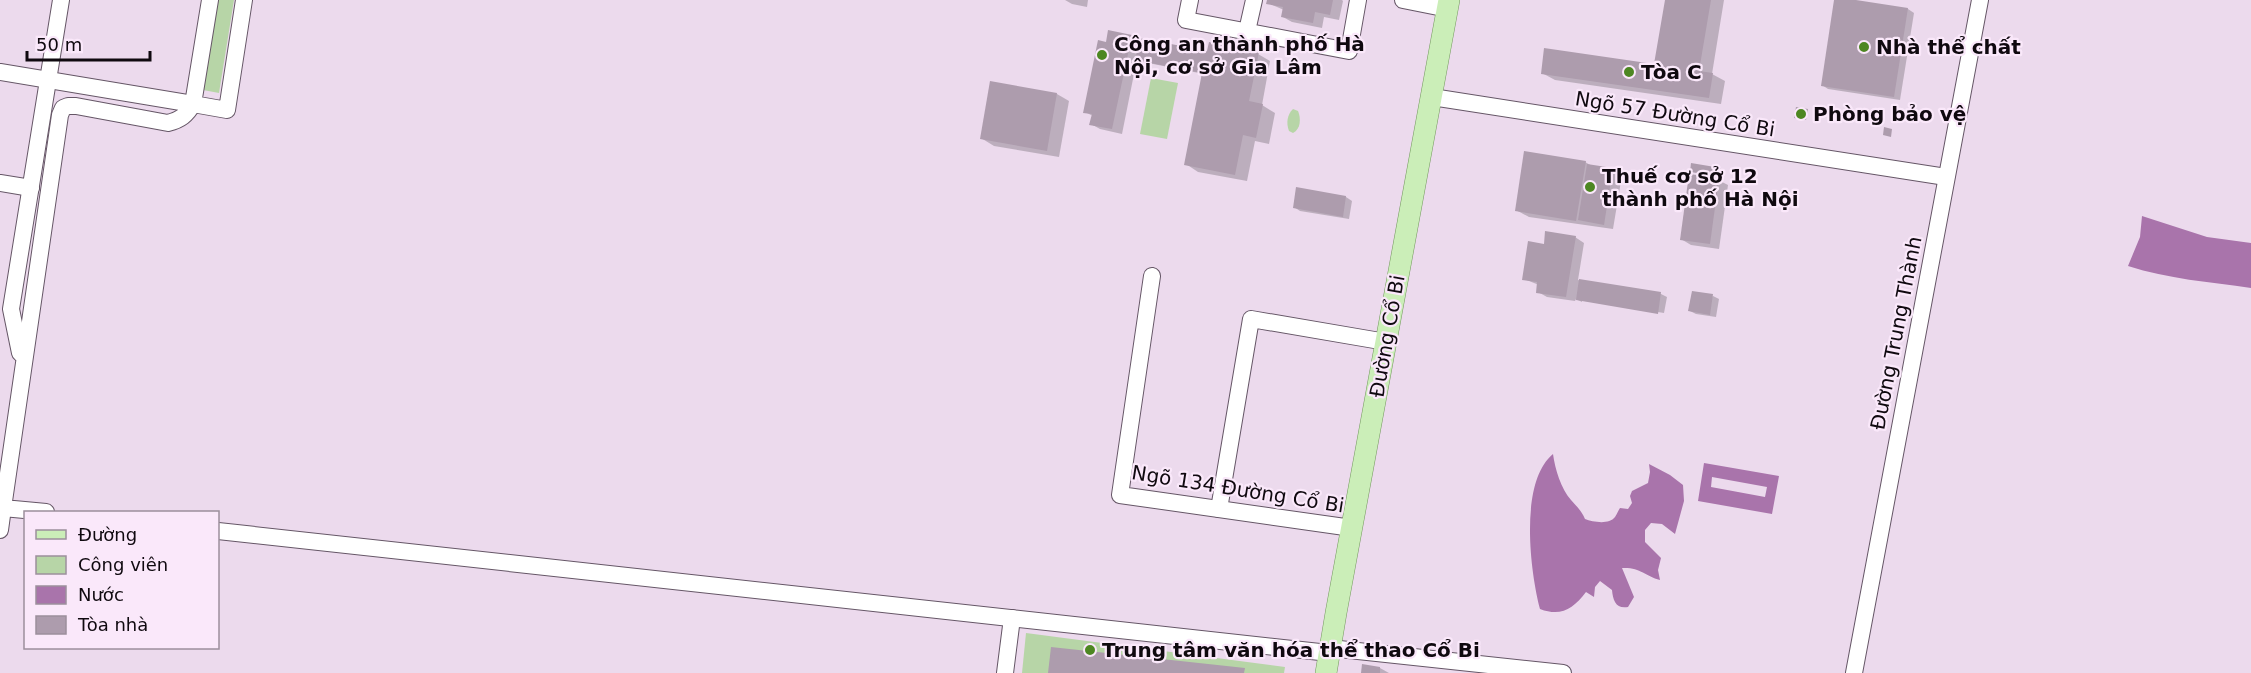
<svg xmlns="http://www.w3.org/2000/svg" width="2251" height="673" viewBox="0 0 2251 673" font-family="'DejaVu Sans',sans-serif">
<rect width="100%" height="100%" fill="#ecdaed"/>
<g fill="#b7d5a7">
<path d="M218 0H234L219 93 203 90Z"/>
<path d="M1151 78 1178 83 1167 139 1140 134Z"/>
<path d="M1293 109 1298 111C1301 118 1301 129 1293 133L1289 131C1286 123 1287 115 1293 109Z"/>
<path d="M1026 633 1285 667 1284 673H1022Z"/>
</g>
<g fill="#a974ab" fill-rule="evenodd">
<path d="M2142 216 2207 237 2251 243V288C2210 282 2168 279 2128 266L2140 237Z"/>
<path d="M1553 454C1555 469 1561 489 1571 500 1577 507 1581 510 1585 519 1593 522 1609 525 1615 517 1617 514 1618 511 1620 508L1628 509 1632 503 1630 496 1632 491 1648 483 1650 472 1649 464 1670 475 1683 485 1684 501 1675 534 1662 524 1651 523 1645 530V542L1661 558 1658 570 1660 580C1645 576 1640 567 1622 568L1634 597 1628 607C1616 609 1613 601 1612 590L1600 581 1595 587 1594 597 1586 592C1573 609 1561 617 1540 609 1530 571 1519 482 1553 454Z"/>
<path d="M1704 463 1779 476 1772 514 1698 501ZM1712 477 1767 487 1765 497 1711 487Z"/>
</g>
<g fill="#0003">
<path d="M1065 0H1088L1087 7 1072 4Z"/>
<path d="M1269 0H1342L1343 1 1339 20 1324 17 1322 28 1292 22 1283 17 1284 10 1268 3Z"/>
<path d="M1666 0H1724L1712 74 1725 81 1721 104 1555 80 1542 73 1655 66Z"/>
<path d="M1836 0 1908 9 1914 13 1900 100 1828 89 1822 85Z"/>
<path d="M1131 37 1141 42 1208 53 1258 54 1270 61 1262 105 1275 113 1269 144 1255 141 1247 181 1198 172 1186 164 1204 74 1143 62 1137 59 1122 134 1100 129 1091 124 1093 116 1085 112 1107 43Z"/>
<path d="M991 83 1057 94 1069 101 1059 157 994 146 981 138Z"/>
<path d="M1585 162 1592 166 1612 169 1622 175 1613 229 1529 217 1516 210Z"/>
<path d="M1720 170 1723 171 1722 177 1694 172Z"/>
<path d="M1718 180 1728 185 1719 249 1691 245 1681 239Z"/>
<path d="M1297 189 1346 197 1352 201 1349 219 1300 211 1294 207Z"/>
<path d="M1575 237 1584 243 1578 280 1661 294 1667 297 1664 313 1582 300V302L1576 299 1575 301 1547 297 1538 292 1539 285 1524 279 1545 245Z"/>
<path d="M1713 296 1719 299 1716 317 1696 314 1690 311Z"/>
<path d="M1380 668 1389 673H1363Z"/>
</g>
<g fill="#ad9cad">
<path d="M1267 0H1333L1330 15 1315 12 1313 23 1281 17 1283 7 1266 4Z"/>
<path d="M1665 0H1711L1699 71 1713 73 1709 98 1541 74 1544 48 1654 64Z"/>
<path d="M1834 0H1856L1908 8 1894 97 1821 86Z"/>
<path d="M1108 30 1132 35 1112 129 1089 125 1092 114 1083 113 1098 40 1106 42Z"/>
<path d="M1140 38 1207 51 1209 42 1259 52 1249 101 1263 104 1256 138 1243 135 1235 175 1184 165 1202 73 1135 60Z"/>
<path d="M990 81 1057 93 1047 151 980 139Z"/>
<path d="M1796 107 1808 109 1806 120 1794 118Z"/>
<path d="M1884 127 1892 129 1891 137 1883 135Z"/>
<path d="M1524 151 1586 161 1576 221 1515 211Z"/>
<path d="M1691 163 1721 168 1719 176 1690 172Z"/>
<path d="M1587 164 1613 168 1604 225 1578 220Z"/>
<path d="M1689 174 1719 178 1710 244 1680 240Z"/>
<path d="M1296 187 1346 196 1343 217 1293 208Z"/>
<path d="M1545 231 1576 236 1566 297 1536 293 1537 282 1522 280 1528 241 1544 244Z"/>
<path d="M1579 279 1661 292 1658 314 1576 300Z"/>
<path d="M1692 291 1713 294 1710 315 1688 311Z"/>
<path d="M1051 647 1245 668 1244 673H1048Z"/>
<path d="M1362 664 1380 667V673H1361Z"/>
</g>
<g fill="none" stroke-linecap="round" stroke-linejoin="round">
<defs>
<g id="minor">
<path d="M210 0 193 104 227 110 244 0"/>
<path d="M1190 0 1186 20 1349 51 1358 0"/>
<path d="M1403 0 1448 9"/>
<path d="M1247 31 1254 0"/>
<path d="M0 72 193 104C187 115 180 120 168 123L76 106H68L63 108 60 115 3 508 46 512"/>
<path d="M1432 97 1946 177"/>
<path d="M0 183 31 188"/>
<path d="M1152 276 1120 495 1352 528"/>
<path d="M20 353 11 309 61 0"/>
<path d="M1219 509 1251 319 1386 342"/>
<path d="M0 530 3 508"/>
<path d="M218 531 1329 653"/>
<path d="M1330 648 1563 673"/>
<path d="M1005 673 1012 618"/>
<path d="M1854 673 1980 0"/>
</g>
<path id="major" d="M1326 673 1336 613 1449 0"/>
</defs>
<use href="#minor" stroke="#655666" stroke-width="18"/>
<use href="#major" stroke="#73975e" stroke-width="22"/>
<use href="#minor" stroke="#fff" stroke-width="16"/>
<use href="#major" stroke="#cbeeb8" stroke-width="21"/>
</g>
<g fill="#4d8722" stroke="#fae8fa" stroke-width="2">
<circle cx="1864" cy="47" r="6"/>
<circle cx="1102" cy="55" r="6"/>
<circle cx="1629" cy="72" r="6"/>
<circle cx="1801" cy="114" r="6"/>
<circle cx="1590" cy="187" r="6"/>
<circle cx="1090" cy="650" r="6"/>
</g>
<g text-anchor="middle" stroke-width="4.5" stroke-linejoin="round" paint-order="stroke">
<g font-size="20" font-weight="bold" fill="#0f090f" stroke="#fae8fa" text-anchor="start">
<text x="1114" y="51">Công an thành phố Hà<tspan x="1114" dy="23">Nội, cơ sở Gia Lâm</tspan></text>
<text x="1876" y="54">Nhà thể chất</text>
<text x="1641" y="79">Tòa C</text>
<text x="1813" y="121">Phòng bảo vệ</text>
<text x="1602" y="183">Thuế cơ sở 12<tspan x="1602" dy="23">thành phố Hà Nội</tspan></text>
<text x="1102" y="657">Trung tâm văn hóa thể thao Cổ Bi</text>
</g>
<g font-size="20" fill="#0f090f" stroke="#fae8fa">
<text transform="translate(1675 114) rotate(9)" y="7">Ngõ 57 Đường Cổ Bi</text>
<text transform="translate(1896 333) rotate(-79)" y="7">Đường Trung Thành</text>
<text transform="translate(1387 336) rotate(-80)" y="7">Đường Cổ Bi</text>
<text transform="translate(1238 489) rotate(9)" y="7">Ngõ 134 Đường Cổ Bi</text>
</g>
</g>
<rect x="24" y="511" width="195" height="138" fill="#fae8fa" stroke="#9c8f9c" stroke-width="1.5"/>
<rect x="36" y="530" width="30" height="9" fill="#cbeeb8" stroke="#9c8f9c" stroke-width="1.5"/>
<text x="78" y="541" font-size="18" fill="#0f090f">Đường</text>
<rect x="36" y="556" width="30" height="18" fill="#b7d5a7" stroke="#9c8f9c" stroke-width="1.5"/>
<text x="78" y="571" font-size="18" fill="#0f090f">Công viên</text>
<rect x="36" y="586" width="30" height="18" fill="#a974ab" stroke="#9c8f9c" stroke-width="1.5"/>
<text x="78" y="601" font-size="18" fill="#0f090f">Nước</text>
<rect x="36" y="616" width="30" height="18" fill="#ad9cad" stroke="#9c8f9c" stroke-width="1.5"/>
<text x="78" y="631" font-size="18" fill="#0f090f">Tòa nhà</text>
<path d="M27 51v9h123v-9" fill="none" stroke="#0f090f" stroke-width="3"/>
<text x="36" y="51" font-size="18" fill="#0f090f" stroke="#fae8fa" stroke-width="4.5" paint-order="stroke">50 m</text>
</svg>
